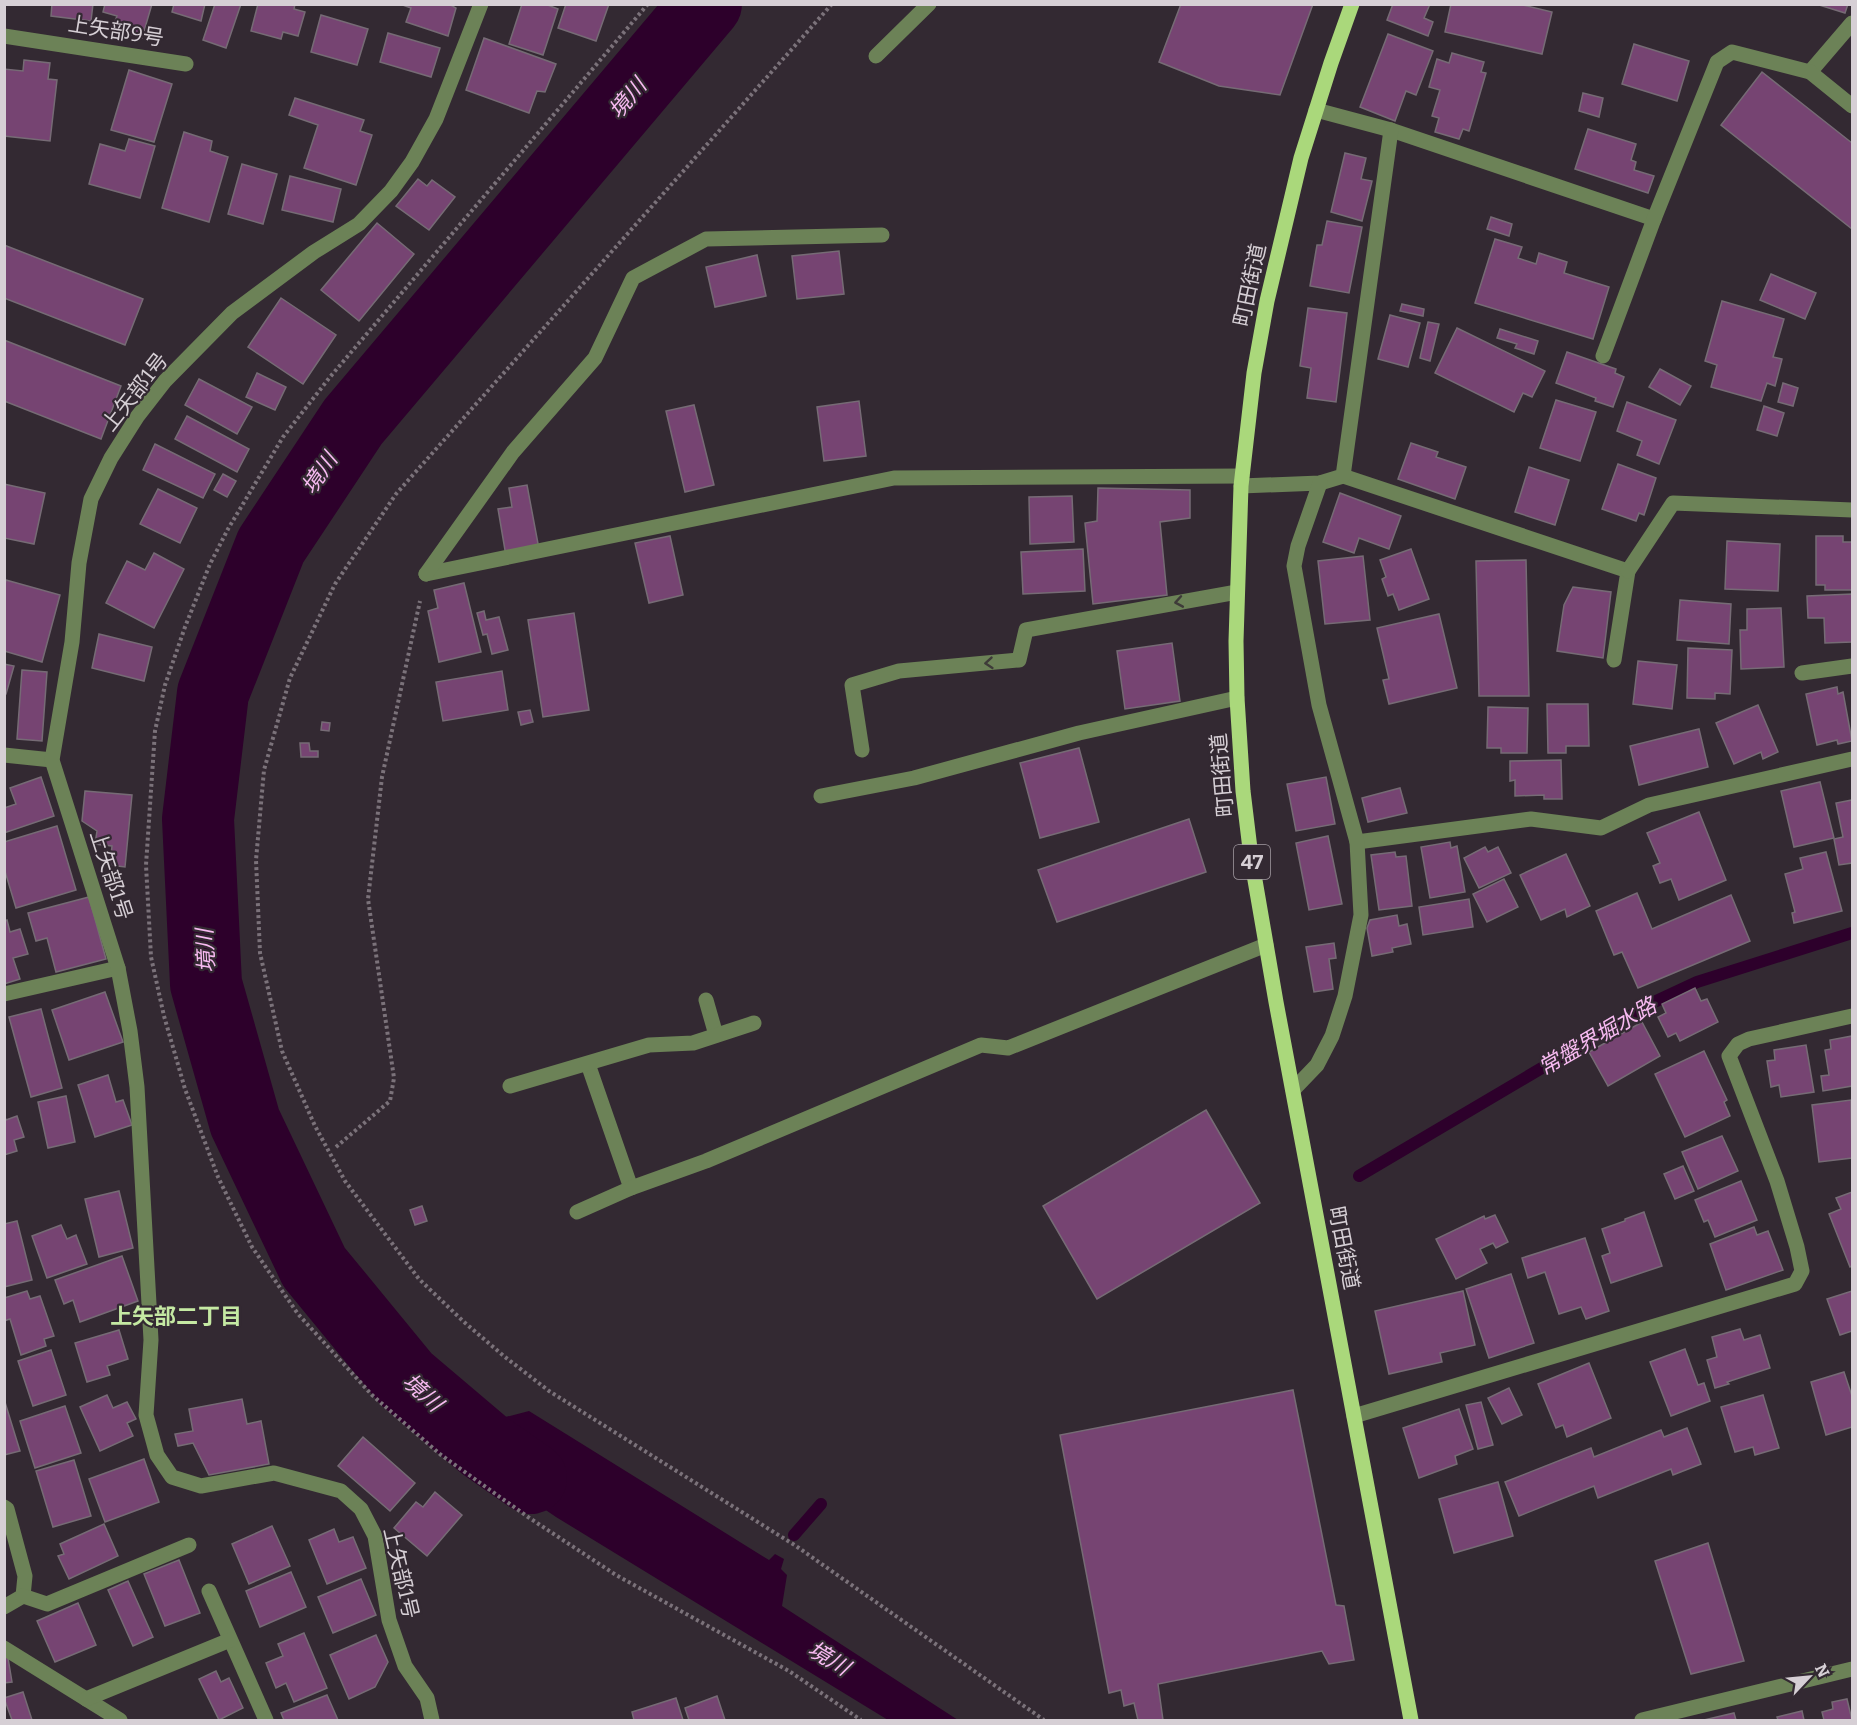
<svg xmlns="http://www.w3.org/2000/svg" width="1857" height="1725" viewBox="0 0 1857 1725" font-family="Bitter,'Noto Sans JP',serif">
<rect width="100%" height="100%" fill="#332932"/>
<path fill="#2d002b" d="M529 1411 769 1560 775 1554 784 1559 781 1569 787 1575 782 1606 958 1720H888L556 1517 463 1454 420 1415 490 1421Z"/>
<g fill="none" stroke-linecap="round" stroke-linejoin="round">
<g stroke="#2d002b" stroke-width="12">
<path d="M1359 1176 1652 1003 1697 982 1852 933"/>
<path d="M794 1535 821 1504"/>
</g>
<path stroke="#2d002b" stroke-width="72" d="M531 1478 485 1446 406 1379 314 1267 245 1122 206 984 198 819 213 693 271 546 353 422 706 4"/>
</g>
<g fill="#764472" stroke="#766b75" stroke-width="1.5">
<path d="M52 4H93L91 21 51 16Z"/>
<path d="M105 4H152L142 38 112 29 117 16 103 12Z"/>
<path d="M174 4H205L201 21 172 12Z"/>
<path d="M215 4H241L226 48 203 40Z"/>
<path d="M258 4H295L294 9 305 12 298 36 283 32 281 39 251 31Z"/>
<path d="M400 4H449L456 8 448 36 406 22 411 8Z"/>
<path d="M522 4H545L558 9 543 55 509 44Z"/>
<path d="M566 4H609L596 41 558 28Z"/>
<path d="M1181 4H1313L1280 95 1219 86 1159 62Z"/>
<path d="M1393 4H1430L1424 18 1433 22 1428 36 1387 20Z"/>
<path d="M1451 4H1519L1552 12 1542 54 1445 32Z"/>
<path d="M1816 4H1848L1845 13Z"/>
<path d="M321 15 368 29 357 65 311 52Z"/>
<path d="M388 33 440 48 431 77 380 62Z"/>
<path d="M1388 34 1433 51 1416 95 1406 91 1395 121 1360 107Z"/>
<path d="M484 38 556 64 545 92 537 91 529 113 466 90Z"/>
<path d="M1634 44 1689 61 1677 101 1622 84Z"/>
<path d="M1452 53 1484 62 1481 72 1486 73 1469 131 1463 129 1459 139 1435 132 1439 118 1432 116 1440 90 1429 87 1437 59 1449 63Z"/>
<path d="M24 60 50 63 48 79 57 80 50 141 4 136V69L23 71Z"/>
<path d="M129 70 172 84 154 142 111 130Z"/>
<path d="M1762 72 1852 143V229L1721 125Z"/>
<path d="M1583 93 1603 98 1599 117 1579 111Z"/>
<path d="M295 98 364 120 360 131 372 135 356 185 304 168 318 125 289 115Z"/>
<path d="M1588 129 1636 144 1631 160 1636 162 1634 170 1654 176 1648 193 1575 169Z"/>
<path d="M184 132 212 141 210 151 228 157 209 222 162 208Z"/>
<path d="M129 139 155 146 140 198 89 184 100 144 125 151Z"/>
<path d="M1345 153 1366 158 1361 179 1372 181 1362 221 1331 212Z"/>
<path d="M242 164 277 174 263 224 228 214Z"/>
<path d="M290 176 341 189 333 222 282 210Z"/>
<path d="M418 179 427 186 432 180 455 197 429 230 396 206Z"/>
<path d="M1491 217 1512 224 1509 236 1487 229Z"/>
<path d="M1327 221 1362 227 1349 293 1310 286 1317 245H1322Z"/>
<path d="M377 223 414 254 359 321 321 290Z"/>
<path d="M1495 239 1522 247 1518 258 1536 264 1539 253 1567 262 1564 273 1609 287 1593 339 1475 303Z"/>
<path d="M4 245 143 299 125 345 4 298Z"/>
<path d="M839 251 844 294 797 299 792 256Z"/>
<path d="M757 255 766 296 715 307 706 267Z"/>
<path d="M1771 274 1816 293 1805 319 1760 300Z"/>
<path d="M281 298 336 335 303 384 248 347Z"/>
<path d="M1722 301 1784 319 1773 357 1782 359 1775 386 1767 383 1761 401 1711 387 1717 365 1705 361Z"/>
<path d="M1402 304 1424 309 1423 316 1400 311Z"/>
<path d="M1308 308 1347 313 1336 402 1307 398 1311 368 1300 366Z"/>
<path d="M1390 315 1420 323 1408 367 1378 359Z"/>
<path d="M1428 322 1439 324 1430 361 1420 358Z"/>
<path d="M1457 328 1545 371 1532 397 1523 393 1514 412 1435 373Z"/>
<path d="M1500 329 1538 341 1534 354 1515 348 1517 344 1497 338Z"/>
<path d="M4 340 121 386 101 439 4 401Z"/>
<path d="M1567 352 1616 369 1615 373 1624 377 1613 407 1595 401 1596 398 1556 383Z"/>
<path d="M1660 369 1691 386 1680 405 1649 387Z"/>
<path d="M257 373 286 387 275 410 246 397Z"/>
<path d="M199 379 252 407 237 434 185 405Z"/>
<path d="M1783 383 1798 388 1793 406 1778 402Z"/>
<path d="M1556 400 1596 412 1580 461 1540 448Z"/>
<path d="M859 401 866 456 824 461 817 407Z"/>
<path d="M1627 402 1676 420 1659 464 1637 455 1642 441 1617 431Z"/>
<path d="M694 405 714 485 685 492 666 411Z"/>
<path d="M1764 406 1784 413 1777 436 1757 430Z"/>
<path d="M187 416 249 449 237 472 175 439Z"/>
<path d="M1411 443 1438 452 1436 457 1466 467 1455 499 1398 479Z"/>
<path d="M155 444 215 474 203 498 143 470Z"/>
<path d="M1618 464 1656 478 1644 515 1639 513 1636 521 1602 509Z"/>
<path d="M1529 467 1569 480 1555 525 1515 512Z"/>
<path d="M223 474 236 481 227 497 214 490Z"/>
<path d="M4 484 45 493 34 544 4 538Z"/>
<path d="M527 485 539 549 506 556 498 509 512 507 509 488Z"/>
<path d="M1098 488 1190 490V518L1160 522 1167 595 1093 604 1085 523 1097 521Z"/>
<path d="M158 489 197 508 180 543 140 524Z"/>
<path d="M1340 493 1401 516 1389 549 1359 538 1354 553 1323 542Z"/>
<path d="M1072 496 1074 542 1030 544 1029 497Z"/>
<path d="M670 536 683 595 649 603 635 543Z"/>
<path d="M1816 536H1843V542H1852V590H1825V585H1816Z"/>
<path d="M1727 541 1780 544 1778 591 1725 589Z"/>
<path d="M1083 549 1085 591 1023 594 1021 552Z"/>
<path d="M1411 549 1429 599 1399 610 1393 594 1388 596 1382 579 1386 577 1380 560Z"/>
<path d="M154 553 184 569 154 628 106 603 127 561 145 570Z"/>
<path d="M1363 556 1370 620 1325 624 1318 561Z"/>
<path d="M1526 560 1529 696H1479L1476 561Z"/>
<path d="M6 580 60 595 42 662 4 651V588Z"/>
<path d="M464 583 481 652 439 662 428 611 438 608 434 590Z"/>
<path d="M1573 587 1611 592 1603 658 1557 651 1564 605Z"/>
<path d="M1852 594V642L1825 643 1824 618H1808L1807 596Z"/>
<path d="M1680 600 1731 604 1729 644 1677 640Z"/>
<path d="M1781 608 1784 667 1741 669 1740 630H1747V609Z"/>
<path d="M484 611 486 620 499 617 508 650 492 654 487 634 483 635 477 613Z"/>
<path d="M574 613 589 710 543 717 528 620Z"/>
<path d="M1439 614 1457 688 1389 704 1383 680 1389 679 1377 628Z"/>
<path d="M99 634 152 647 144 681 92 668Z"/>
<path d="M1172 643 1180 701 1125 709 1117 651Z"/>
<path d="M1688 648 1732 650 1730 694 1715 693V699L1687 698Z"/>
<path d="M1638 661 1677 665 1672 709 1633 704Z"/>
<path d="M4 664 14 666 6 694H4Z"/>
<path d="M22 670 47 672 42 741 17 739Z"/>
<path d="M502 671 508 710 443 721 436 682Z"/>
<path d="M1837 687 1838 694 1843 692 1852 741 1838 744 1837 740 1817 745 1806 694Z"/>
<path d="M1547 704H1588L1589 746H1566V753H1548Z"/>
<path d="M1758 705 1778 752 1763 759 1761 752 1734 764 1716 723Z"/>
<path d="M1488 707 1528 708 1527 753H1501V748H1487Z"/>
<path d="M530 710 533 722 521 725 518 712Z"/>
<path d="M322 722 330 723 329 731 321 730Z"/>
<path d="M1699 729 1708 767 1639 785 1630 746Z"/>
<path d="M300 743H309L310 751H318V757H301Z"/>
<path d="M1079 748 1099 822 1040 838 1020 763Z"/>
<path d="M1561 760 1562 799H1544V795L1515 796V780L1510 781V761Z"/>
<path d="M41 777 54 816 4 833V808L16 804 10 788Z"/>
<path d="M1326 777 1335 824 1296 831 1287 784Z"/>
<path d="M1820 782 1834 838 1794 847 1781 791Z"/>
<path d="M1400 788 1407 813 1368 822 1362 798Z"/>
<path d="M85 791 132 795 125 867 110 865 112 846 95 844 97 831 82 821Z"/>
<path d="M1852 800V863L1839 865 1834 839 1843 837 1836 803Z"/>
<path d="M1699 812 1726 880 1679 900 1671 879 1660 883 1653 866 1660 863 1647 833Z"/>
<path d="M1189 819 1206 872 1057 922 1038 870Z"/>
<path d="M57 826 76 890 16 908 4 868V842Z"/>
<path d="M1328 836 1342 904 1309 910 1296 843Z"/>
<path d="M1450 842 1451 848 1457 846 1465 892 1430 898 1421 847Z"/>
<path d="M1485 847 1488 852 1498 847 1511 873 1479 888 1464 858Z"/>
<path d="M1395 852 1396 857 1406 856 1412 906 1379 910 1371 855Z"/>
<path d="M1826 852 1842 911 1794 923 1792 913 1795 912 1785 874 1803 869 1800 858Z"/>
<path d="M1566 854 1590 906 1567 917 1565 909 1541 920 1520 875Z"/>
<path d="M1504 879 1518 907 1487 922 1473 894Z"/>
<path d="M1637 893 1652 929 1731 895 1750 941 1638 988 1622 952 1614 955 1596 911Z"/>
<path d="M89 897 106 959 56 972 47 938 36 941 28 913Z"/>
<path d="M1469 899 1473 927 1423 935 1419 907Z"/>
<path d="M1397 915 1399 926 1407 924 1411 944 1392 948 1393 952 1372 956 1367 928 1370 920Z"/>
<path d="M7 920 10 932 20 929 28 954 13 958 20 979 4 984V921Z"/>
<path d="M1334 943 1336 958 1329 959 1333 989 1314 992 1306 947Z"/>
<path d="M1695 988 1701 1001 1707 999 1718 1022 1680 1041 1676 1033 1668 1037 1658 1017 1666 1013 1662 1004Z"/>
<path d="M105 992 123 1042 69 1060 52 1010Z"/>
<path d="M41 1009 62 1088 31 1097 9 1017Z"/>
<path d="M1642 1022 1660 1056 1608 1086 1589 1052Z"/>
<path d="M1852 1036V1086L1823 1091 1821 1076 1829 1075 1825 1050 1831 1049 1830 1040Z"/>
<path d="M1806 1045 1814 1092 1781 1097 1779 1085 1771 1087 1767 1061 1775 1060 1774 1050Z"/>
<path d="M1704 1051 1727 1100 1724 1102 1730 1116 1685 1137 1655 1074Z"/>
<path d="M108 1075 116 1102 123 1100 132 1125 95 1137 78 1085Z"/>
<path d="M66 1096 75 1142 48 1148 38 1102Z"/>
<path d="M1851 1100 1852 1158 1819 1162 1812 1105Z"/>
<path d="M1206 1110 1260 1203 1097 1299 1043 1206Z"/>
<path d="M4 1114 6 1120 17 1116 24 1137 14 1140 17 1151 4 1155Z"/>
<path d="M1722 1136 1738 1171 1698 1189 1682 1152Z"/>
<path d="M1683 1166 1694 1191 1675 1199 1664 1174Z"/>
<path d="M1741 1181 1757 1220 1715 1237 1708 1220 1704 1222 1695 1200Z"/>
<path d="M119 1191 133 1248 99 1257 85 1199Z"/>
<path d="M1852 1192V1266L1850 1267 1829 1214 1841 1209 1836 1198Z"/>
<path d="M422 1206 427 1221 415 1225 410 1210Z"/>
<path d="M1644 1212 1662 1266 1611 1283 1602 1256 1610 1253 1602 1229 1625 1221V1219Z"/>
<path d="M1495 1215 1508 1242 1496 1248 1493 1243 1480 1249 1487 1263 1456 1279 1436 1239 1484 1216 1485 1219Z"/>
<path d="M17 1221 32 1280 4 1287V1224Z"/>
<path d="M61 1225 67 1239 76 1235 87 1264 47 1278 32 1236Z"/>
<path d="M1754 1227 1757 1235 1768 1231 1783 1270 1726 1290 1710 1244Z"/>
<path d="M1585 1238 1609 1311 1586 1319 1581 1307 1559 1314 1545 1272 1528 1278 1522 1258Z"/>
<path d="M122 1256 138 1301 80 1322 73 1300 64 1304 55 1280Z"/>
<path d="M1511 1274 1534 1343 1489 1358 1466 1289Z"/>
<path d="M27 1291 30 1299 40 1296 54 1336 44 1339 46 1346 21 1355 10 1319 4 1321V1298Z"/>
<path d="M1463 1291 1475 1345 1440 1353 1442 1362 1389 1374 1375 1311Z"/>
<path d="M1852 1291V1331L1840 1335 1827 1299Z"/>
<path d="M1740 1329 1744 1340 1760 1335 1770 1368 1727 1382 1729 1384 1715 1388 1707 1360 1717 1357 1712 1337Z"/>
<path d="M119 1330 128 1359 107 1366 110 1375 87 1382 75 1343Z"/>
<path d="M1685 1349 1698 1385 1704 1383 1710 1401 1671 1416 1650 1362Z"/>
<path d="M51 1350 66 1395 33 1406 18 1361Z"/>
<path d="M1589 1363 1611 1418 1567 1437 1563 1425 1556 1428 1538 1384Z"/>
<path d="M1844 1372 1852 1396V1427L1826 1435 1811 1382Z"/>
<path d="M1509 1388 1522 1415 1502 1424 1488 1398Z"/>
<path d="M1293 1390 1336 1605 1344 1606 1354 1660 1329 1664 1322 1651 1158 1684 1163 1720H1138L1134 1703 1124 1706 1121 1690 1109 1693 1060 1435Z"/>
<path d="M107 1395 113 1408 127 1402 136 1419 127 1423 133 1436 100 1451 80 1407Z"/>
<path d="M1763 1395 1779 1448 1755 1455 1753 1447 1735 1452 1721 1407Z"/>
<path d="M4 1399 20 1451 4 1455Z"/>
<path d="M242 1399 247 1424 261 1421 269 1464 209 1475 193 1443 178 1446 175 1434 193 1431 189 1409Z"/>
<path d="M1481 1402 1493 1445 1478 1449 1466 1405Z"/>
<path d="M65 1406 81 1453 35 1468 20 1421Z"/>
<path d="M1459 1409 1473 1449 1455 1456 1457 1464 1419 1478 1403 1428Z"/>
<path d="M1687 1428 1701 1464 1673 1475 1671 1469 1598 1498 1594 1486 1519 1516 1505 1482 1591 1448 1594 1457 1661 1430 1664 1437Z"/>
<path d="M363 1437 415 1483 390 1511 338 1466Z"/>
<path d="M144 1459 159 1502 105 1522 89 1479Z"/>
<path d="M74 1460 91 1516 53 1527 36 1471Z"/>
<path d="M1498 1482 1513 1536 1454 1553 1439 1499Z"/>
<path d="M435 1492 462 1515 427 1556 394 1528 416 1502 423 1507Z"/>
<path d="M104 1524 118 1556 69 1579 58 1556 64 1554 60 1544Z"/>
<path d="M272 1526 290 1566 249 1584 232 1544Z"/>
<path d="M334 1529 339 1542 353 1537 366 1568 327 1584 309 1540Z"/>
<path d="M1708 1543 1744 1661 1691 1674 1655 1561Z"/>
<path d="M179 1560 200 1613 165 1626 144 1574Z"/>
<path d="M291 1572 306 1607 260 1627 246 1591Z"/>
<path d="M361 1579 376 1615 333 1633 318 1597Z"/>
<path d="M128 1581 153 1637 133 1646 108 1590Z"/>
<path d="M78 1603 96 1645 55 1662 37 1621Z"/>
<path d="M304 1633 327 1688 294 1702 286 1683 276 1688 266 1663 283 1656 278 1644Z"/>
<path d="M376 1635 388 1662 375 1687 349 1699 330 1655Z"/>
<path d="M4 1656 8 1658 12 1682 4 1683Z"/>
<path d="M216 1671 221 1682 229 1678 243 1708 219 1720 199 1679Z"/>
<path d="M23 1692 32 1720H12L4 1698Z"/>
<path d="M327 1695 338 1720H284L281 1713Z"/>
<path d="M717 1696 725 1720H689L685 1708Z"/>
<path d="M676 1698 683 1720H634L632 1712Z"/>
<path d="M1847 1699 1852 1720H1824L1822 1712 1833 1709 1832 1702Z"/>
<path d="M1802 1711 1804 1720H1778L1777 1717Z"/>
<path d="M1734 1713 1736 1720H1704Z"/>
</g>
<g fill="none" stroke-linecap="round" stroke-linejoin="round">
<g stroke="#7b727a" stroke-width="4" stroke-dasharray="3 3" stroke-linecap="butt">
<path d="M648 4 330 377 283 437 228 529 210 564 185 627 165 685 155 731 146 865 151 957 164 1016 185 1089 218 1177 252 1247 298 1314 372 1395 441 1455 528 1517 616 1575 789 1671 861 1720"/>
<path d="M832 4 396 494 335 584 290 678 264 770 256 860 260 953 282 1051 315 1126 345 1181 419 1279 464 1322 505 1357 549 1391 796 1546 1044 1720"/>
<path d="M336 1147 390 1101 394 1078 368 899 382 777 420 601"/>
</g>
<g stroke="#6c8257" stroke-width="15">
<path d="M4 36 186 64"/>
<path d="M876 56 929 4"/>
<path d="M1810 72 1852 23"/>
<path d="M1316 110 1391 130 1654 219"/>
<path d="M1603 356 1654 219 1717 62 1732 52 1810 72 1852 106"/>
<path d="M1343 476 1628 571 1614 660"/>
<path d="M1241 486 1320 483 1343 476 1391 130"/>
<path d="M1628 571 1673 503 1852 510"/>
<path d="M426 574 894 478 1242 476"/>
<path d="M426 574 513 452 595 358 633 278 706 239 882 235"/>
<path d="M1802 673 1852 666"/>
<path d="M862 750 852 685 899 671 1019 660 1026 630 1237 592"/>
<path d="M4 755 52 760"/>
<path d="M821 796 914 778 1079 733 1237 698"/>
<path d="M1357 842 1531 819 1601 828 1649 805 1852 759"/>
<path d="M4 994 118 968"/>
<path d="M706 1000 716 1035"/>
<path d="M588 1064 631 1188"/>
<path d="M510 1086 649 1045 693 1043 754 1023"/>
<path d="M1293 1090 1317 1065 1332 1036 1345 996 1361 915 1357 842 1319 705 1294 566 1298 546 1320 483"/>
<path d="M577 1212 631 1188 706 1161 981 1045 1008 1048 1266 945"/>
<path d="M1354 1416 1795 1284 1802 1271 1797 1247 1777 1181 1729 1056 1738 1044 1749 1039 1852 1016"/>
<path d="M4 1507 7 1509 25 1576 23 1596 4 1607"/>
<path d="M209 1591 266 1720"/>
<path d="M23 1596 47 1604 189 1545"/>
<path d="M4 1648 120 1720"/>
<path d="M86 1699 230 1640"/>
<path d="M432 1720 427 1698 405 1666 389 1620 375 1536 361 1509 341 1491 274 1473 201 1486 172 1477 157 1455 146 1415 151 1340 137 1087 130 1031 118 968 52 760 72 642 79 563 91 499 111 458 137 417 165 381 232 313 314 252 359 224 391 191 412 162 436 119 481 4"/>
<path d="M1642 1720 1852 1669"/>
</g>
<path stroke="#aad87b" stroke-width="15" d="M1352 4 1331 63 1301 158 1267 301 1254 373 1241 486 1236 641 1237 698 1243 791 1251 857 1276 1002 1411 1720"/>
</g>
<defs><path id="oneway-chevron" d="M-2-3.5L2.5 0L-2 3.5" fill="none" stroke-width="1.6" stroke-linecap="round" stroke-linejoin="round" transform="scale(1.5)"/></defs>
<g stroke="#3e3b39">
<use href="#oneway-chevron" transform="translate(1179 602) rotate(170)"/>
<use href="#oneway-chevron" transform="translate(989 663) rotate(175)"/>
</g>
<g text-anchor="middle" stroke-width="4.5" stroke-linejoin="round" paint-order="stroke">
<rect fill="#332932" stroke="#a59da4" stroke-width="1.5" x="1234" y="845" width="36" height="34" rx="4.5"/>
<g font-size="20" font-weight="bold" fill="#d6cfd5">
<text x="1252" y="869">47</text>
</g>
<g font-size="21" fill="#d6cfd5" stroke="#332932">
<text transform="translate(116 31) rotate(9)" y="7">上矢部9号</text>
<text transform="translate(1250 285) rotate(-78)" y="7">町田街道</text>
<text transform="translate(135 392) rotate(-52)" y="7">上矢部1号</text>
<text transform="translate(1222 775) rotate(-95)" y="7">町田街道</text>
<text transform="translate(111 875) rotate(72)" y="7">上矢部1号</text>
<text transform="translate(1344 1248) rotate(79)" y="7">町田街道</text>
<text transform="translate(401 1573) rotate(77)" y="7">上矢部1号</text>
</g>
<g font-size="22" font-style="italic" fill="#f7baf1" stroke="#332932">
<text transform="translate(627 98) rotate(-50)" y="8">境川</text>
<text transform="translate(319 473) rotate(-56)" y="8">境川</text>
<text transform="translate(205 951) rotate(-93)" y="8">境川</text>
<text transform="translate(1597 1036) rotate(-30)" y="8">常盤界堀水路</text>
<text transform="translate(423 1392) rotate(42)" y="8">境川</text>
<text transform="translate(829 1658) rotate(31)" y="8">境川</text>
</g>
<g font-size="22" font-weight="bold" fill="#c5e9a3" stroke="#332932">
<text x="176" y="1324">上矢部二丁目</text>
</g>
</g>
<rect width="1857" height="1725" fill="none" stroke="#d6cfd5" stroke-width="12"/>
<g transform="translate(1809 1677) rotate(64)" stroke="#332932" stroke-width="4.5" paint-order="stroke">
<path d="M0-4.5L10 22L0 15L-10 22Z" fill="#d6cfd5"/>
<text y="-9" font-size="16" font-weight="bold" text-anchor="middle" fill="#d6cfd5">N</text>
</g>
</svg>
